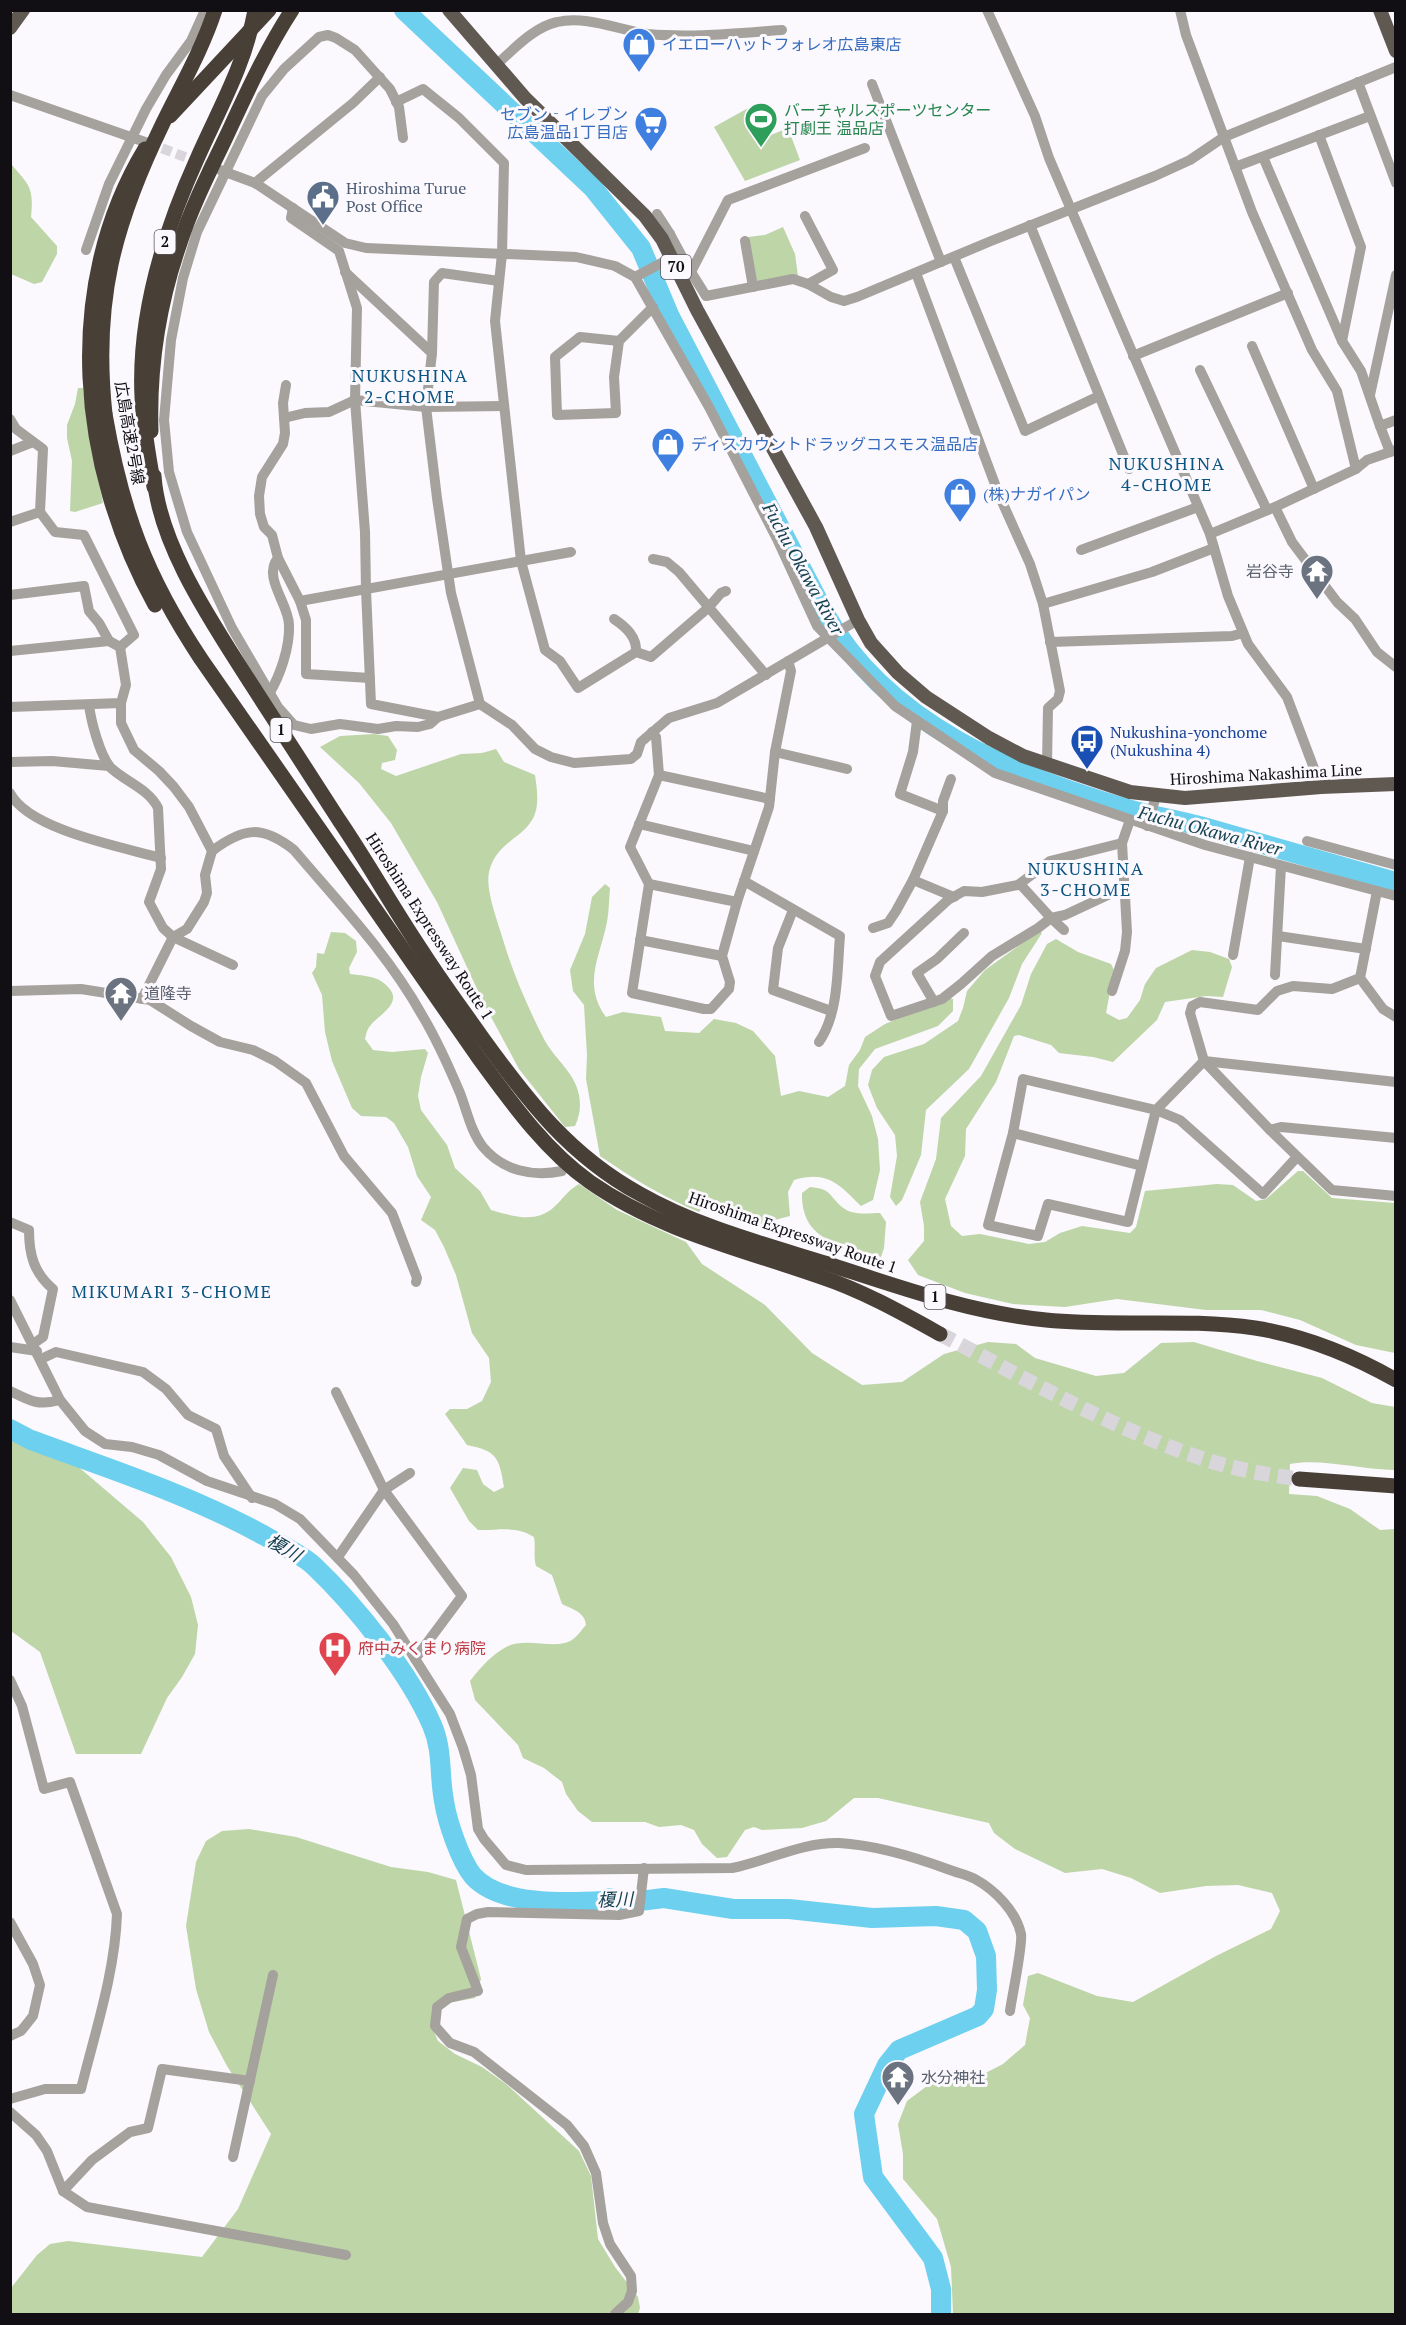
<svg xmlns="http://www.w3.org/2000/svg" width="1406" height="2325" viewBox="0 0 1406 2325" font-family="'PT Serif','Noto Sans JP',serif">
<rect width="100%" height="100%" fill="#fbf8fe"/>
<g fill="#bdd5a7">
<path d="M750 107 766 137 788 128 800 160 745 181 714 127Z"/>
<path d="M11 164C29 185 34 187 31 217L57 246V254L42 282 34 284 11 274Z"/>
<path d="M783 227 795 254 798 276 758 282 755 278 748 237 765 235Z"/>
<path d="M78 388H83L88 427 103 503 75 512 70 511 72 461 67 438V425L75 404Z"/>
<path d="M374 734 388 736 397 750 395 760 382 763 381 769 396 776 461 754 482 753 496 749 504 762 535 775C537 789 540 807 532 820 522 838 495 844 489 872 485 891 499 925 504 943 514 976 529 1010 545 1041 555 1059 575 1073 579 1095 581 1106 580 1115 575 1126L565 1127 519 1069 483 1002 437 902 391 823 359 783 320 747 340 736Z"/>
<path d="M605 884 610 888C609 899 609 911 607 922 600 957 582 984 606 1017L623 1012 661 1017 665 1031 699 1033 714 1019 736 1023 753 1031 775 1056 781 1096 799 1091 828 1097 845 1086 849 1065 860 1050 865 1037 885 1024 949 998 953 999V1011L938 1026 875 1049 859 1069 858 1086 872 1116 878 1139 880 1170 873 1200 861 1206C839 1184 827 1170 794 1180L788 1192 790 1216 759 1224 709 1199 699 1212C663 1197 632 1178 600 1156L586 1079 587 1055 584 1005 573 991 570 970 585 934 592 897Z"/>
<path d="M1039 931 1042 933 1022 964 1009 998 969 1069 926 1110 921 1155 902 1200 896 1206 890 1197 897 1156 895 1135 877 1108 868 1085 872 1070 884 1057 924 1044 958 1021 963 1008 967 991 985 970Z"/>
<path d="M331 932 345 933 356 941 357 952 349 968 350 974C366 976 379 976 389 988 403 1004 378 1015 370 1026 367 1029 366 1035 365 1039L373 1050 392 1052 425 1049 428 1053 421 1077 418 1096 421 1110 447 1145 455 1168 480 1191 491 1210C512 1216 536 1224 554 1207 563 1199 568 1190 579 1184L617 1210 686 1242 702 1264 765 1305 812 1353 862 1385 902 1382 944 1354 988 1342 1016 1344 1035 1358 1096 1376 1124 1373 1161 1343 1194 1342 1257 1361 1322 1378 1372 1403 1395 1407V1470C1362 1470 1321 1458 1290 1464L1289 1494 1317 1496 1350 1509 1380 1530 1395 1529V2314H953L951 2267 937 2219 903 2179V2154L898 2124 907 2101 931 2083 970 2081 1003 2064 1025 2045 1030 2018 1023 2005 1028 1976 1038 1973 1097 1996 1133 2002 1216 1956 1271 1929 1280 1911 1272 1893 1238 1885 1206 1886 1160 1893 1131 1878 1102 1869 1065 1873 1015 1849 994 1833 989 1823 878 1798H854L826 1821 802 1828 762 1830 754 1827 745 1830 727 1857 717 1858 702 1844 694 1830 681 1825 659 1827 645 1822H592L578 1811 566 1794 562 1782 544 1768 523 1758 518 1745 475 1700 470 1681C481 1667 492 1654 508 1646 527 1637 559 1651 573 1639 578 1636 582 1629 586 1625 585 1612 572 1609 562 1604L552 1575 536 1566C533 1555 536 1547 534 1537 516 1525 498 1531 478 1530L469 1521 450 1488 463 1468 477 1470 483 1484 494 1492 504 1487C499 1457 497 1451 467 1445L445 1414 450 1409H467L482 1401 491 1382 489 1358 472 1333 456 1275 444 1247 435 1230 421 1220 431 1197 417 1176 408 1147 394 1123 386 1117 361 1116 352 1108 332 1061 325 1032 322 995 312 973 316 967 317 953 324 954Z"/>
<path d="M1056 939 1078 952 1111 964 1114 970 1106 1013 1119 1020 1127 1018 1140 1000 1145 984 1156 968 1192 950 1210 952 1229 959 1232 967 1223 997 1206 996 1165 1002 1157 1020 1113 1062 1093 1057 1059 1053 1051 1045 1019 1035 1014 1036 996 1082 966 1129 965 1156 945 1199 951 1226 962 1236 980 1234 1029 1244 1045 1242 1060 1233 1082 1226 1130 1233 1136 1227 1145 1191 1217 1184 1233 1185 1256 1201 1266 1199 1298 1171H1303L1332 1198 1395 1203V1353L1356 1345 1300 1320 1261 1310H1206L1117 1299 1065 1307 1013 1304 965 1293 918 1275 908 1260 924 1241V1226L920 1202 936 1159 941 1118 981 1076 1021 1005 1031 974 1047 944Z"/>
<path d="M810 1187C832 1189 828 1195 842 1207 852 1216 868 1213 880 1213L886 1222 884 1248 881 1257C842 1245 801 1242 802 1193Z"/>
<path d="M11 1422 55 1447 143 1522 171 1557 191 1597 198 1625 195 1654 182 1677 167 1698 141 1754H76L40 1652 11 1631Z"/>
<path d="M249 1829 296 1837 391 1867 428 1872 456 1880 481 1979 475 1998 432 2006 431 2025 438 2041 455 2054 482 2067 506 2084 579 2151 591 2176 598 2239 615 2267 638 2297 640 2308 638 2314H11V2288L37 2255 50 2244 68 2241 202 2257 238 2209 271 2134 227 2066 209 2032 196 1989 186 1926 196 1862 206 1841 222 1831Z"/>
</g>
<g fill="none" stroke-linecap="round" stroke-linejoin="round">
<g stroke="#6dd0ee" stroke-width="20">
<path d="M404 10 593 188 641 248 670 317 825 614C886 723 1013 776 1128 809 1152 816 1178 820 1203 827 1267 845 1331 864 1396 882"/>
<path d="M10 1429 31 1440C110 1469 191 1495 265 1536 281 1545 301 1554 314 1566 356 1606 409 1672 432 1725 443 1750 439 1775 444 1801 447 1821 460 1860 473 1876 500 1906 566 1903 603 1901L609 1898 631 1902 664 1898 733 1909H789L872 1918 936 1916 964 1920 977 1931 986 1956 987 1990 984 2009 978 2016 899 2050 887 2065 864 2114 873 2177 933 2258 941 2289V2314"/>
</g>
<path stroke="#d8d5db" stroke-width="10" stroke-dasharray="10 5" stroke-linecap="butt" d="M148 143 217 169"/>
<path stroke="#d8d5db" stroke-width="15" stroke-dasharray="15 8" stroke-linecap="butt" d="M940 1334C1028 1380 1116 1431 1210 1461 1239 1470 1269 1475 1299 1479"/>
<g stroke="#a5a19c" stroke-width="10">
<path d="M987 10 1035 116 1049 158 1210 534 1228 596 1248 644 1287 697 1321 787"/>
<path d="M1180 10 1186 35 1252 212 1312 350 1337 391 1356 469"/>
<path d="M497 64C514 49 534 27 557 22 586 15 619 30 648 34 692 38 738 33 782 30"/>
<path d="M1358 82 1396 183"/>
<path d="M872 84 941 262"/>
<path d="M10 95 148 143"/>
<path d="M396 102 423 89 459 118 504 163 502 254 495 321 521 561 545 650 560 661 578 688 636 652 651 657 708 608 721 593 726 591"/>
<path d="M1319 135 1361 247 1342 341"/>
<path d="M403 138 399 107 390 89 355 50 336 38 328 35 319 37 284 69 262 96 197 232 183 278 171 340 164 420 169 472 187 532 232 628 278 707 294 725 311 729 340 724 378 729 396 726 418 727 430 724 438 717"/>
<path d="M1263 157 1342 341 1361 371 1380 426"/>
<path d="M1235 167 1370 116"/>
<path d="M220 170 255 183 345 243 366 248 576 257 615 266 635 277 671 258"/>
<path d="M255 183 353 103 380 77"/>
<path d="M293 208 291 218 339 251 357 308 355 400 365 532 366 590 371 704 438 717 480 704"/>
<path d="M657 214 670 234"/>
<path d="M805 216 833 270 808 284"/>
<path d="M1030 225 1129 469"/>
<path d="M662 239 670 234 686 264 706 296 793 279 808 284 831 297 844 301 857 297 991 241 1155 176 1190 160 1224 137 1396 67"/>
<path d="M745 241 753 287"/>
<path d="M86 250 109 184 146 109 166 75 191 41 205 10"/>
<path d="M954 257 1025 431 1099 396"/>
<path d="M345 272 432 353 426 407 437 498 451 593 480 704 512 725 535 749 551 757 574 763 631 759 637 754 641 742 669 718 717 703 858 620"/>
<path d="M691 272 728 200 865 148"/>
<path d="M916 273 999 495 1030 564 1043 604 1060 691 1058 699 1048 708 1047 764"/>
<path d="M635 277 709 407 777 539 817 626 895 706 995 773 1205 845 1396 896"/>
<path d="M619 341 614 377 616 413 557 415 555 357 580 337 619 341 653 307"/>
<path d="M1252 346 1314 489"/>
<path d="M432 353 434 282 442 273 499 281"/>
<path d="M1133 356 1288 293"/>
<path d="M1200 370 1267 510"/>
<path d="M286 385 283 403 285 433 283 444 262 477 259 496 260 514 264 527 272 535 278 558 300 601 306 620V674L370 678"/>
<path d="M1370 395 1396 275"/>
<path d="M284 418 305 413 329 412 355 400 426 407 504 406"/>
<path d="M10 419 16 429 43 449 40 512 10 522"/>
<path d="M10 451 33 442"/>
<path d="M1390 452 1380 426 1396 420"/>
<path d="M1275 507 1292 542 1337 602 1355 619 1377 652 1396 667"/>
<path d="M40 512 55 532 84 535 134 635 120 647"/>
<path d="M1210 534 1275 507 1356 469 1367 460 1396 450"/>
<path d="M1081 550 1198 507"/>
<path d="M653 559 667 562 679 572 766 675"/>
<path d="M10 595 84 586 89 611 99 623 109 641 120 647 126 685 121 703 10 707"/>
<path d="M300 601 571 552"/>
<path d="M1043 604 1152 572 1214 548"/>
<path d="M614 619C626 627 637 637 636 652"/>
<path d="M1050 642 1232 636 1243 633"/>
<path d="M10 651 109 641"/>
<path d="M269 694C280 676 290 647 289 625 289 604 262 577 278 558"/>
<path d="M121 703V723L134 750 159 771 174 787 189 807 212 851 205 875 207 893 204 902 187 929 173 937 142 999"/>
<path d="M89 705C91 721 100 756 111 768 126 782 149 789 158 808L161 869 149 902 163 928 173 937 233 965"/>
<path d="M652 732 656 737 659 775 630 847 649 884 632 993 704 1009H711L729 989 730 982 722 956 737 902 769 807 775 752 791 671 788 661"/>
<path d="M775 752 847 769"/>
<path d="M10 762 52 761 109 766"/>
<path d="M659 775 770 799"/>
<path d="M10 793C29 830 122 847 161 858"/>
<path d="M943 811V801L951 779"/>
<path d="M639 824 754 851"/>
<path d="M1147 826 1156 796"/>
<path d="M1307 841 1396 865"/>
<path d="M1122 843 1050 861 1018 885 982 892 964 891 948 900 880 962 875 976 891 1016 942 999 961 984 992 956 1038 928 1051 918 1065 915 1125 887"/>
<path d="M212 851C244 827 262 825 294 850 339 903 388 954 422 1015 437 1040 449 1067 460 1093 467 1111 471 1132 483 1147 503 1171 533 1177 562 1171"/>
<path d="M913 880 954 897"/>
<path d="M744 881 840 936C837 970 839 1013 819 1042"/>
<path d="M649 884 737 902"/>
<path d="M1020 884 1051 918 1064 930"/>
<path d="M1377 891 1360 978 1332 989 1293 986 1277 991 1258 1010 1200 1002 1192 1006 1190 1013 1204 1061 1270 1130 1332 1190 1396 1196"/>
<path d="M793 910 778 948 773 990 831 1011"/>
<path d="M873 928 888 923 896 911 913 880 943 811 900 794 913 752 917 721"/>
<path d="M1278 936 1366 949"/>
<path d="M640 940 722 956"/>
<path d="M1233 955 1250 857"/>
<path d="M1275 975 1281 866"/>
<path d="M1360 978 1383 1009 1396 1017"/>
<path d="M10 991 81 989 150 1000 191 1026 220 1042 253 1050 275 1061 306 1083 344 1156 392 1213 417 1278 416 1282"/>
<path d="M1112 991 1125 951 1127 932 1122 843 1130 820"/>
<path d="M934 1002 917 973 937 959 964 933"/>
<path d="M1270 1130 1281 1127 1396 1138"/>
<path d="M1013 1133 1142 1166"/>
<path d="M1297 1157 1263 1194 1180 1120 1156 1110 1023 1079 1013 1133 988 1225 1038 1236 1048 1204 1128 1222 1156 1110 1204 1061 1396 1082"/>
<path d="M10 1222 29 1230C29 1255 34 1273 53 1289L43 1337 33 1344"/>
<path d="M10 1300 60 1400 85 1431 105 1444 132 1447 159 1455 207 1481 275 1504 300 1519 354 1575 393 1624 450 1714 463 1748 471 1775 478 1829 484 1839 506 1865 526 1870 732 1868C767 1861 802 1842 839 1843 876 1845 915 1857 950 1870 958 1873 968 1875 975 1879 995 1890 1016 1911 1021 1934 1023 1945 1012 1996 1010 2011"/>
<path d="M10 1347 37 1351"/>
<path d="M41 1359 56 1352 143 1372 166 1389 188 1415 216 1429 224 1456 252 1498"/>
<path d="M10 1391C30 1401 38 1406 60 1400"/>
<path d="M336 1392 384 1490 462 1596 415 1659"/>
<path d="M338 1557 384 1490 410 1473"/>
<path d="M10 1680 22 1706 44 1789 70 1782 117 1914C115 1973 95 2032 81 2089H45L10 2099"/>
<path d="M10 1922 33 1964 40 1985 33 2016 21 2031 10 2036"/>
<path d="M10 2112 36 2135 47 2151 63 2191 87 2207 346 2255"/>
<path d="M233 2157 273 1975"/>
<path d="M63 2191 92 2160 130 2132 148 2128 162 2069 250 2081"/>
<path d="M615 2314 628 2302 632 2291 631 2276 610 2244 603 2223 596 2173 584 2146 567 2125 474 2052 450 2043 435 2026 437 2007 449 1998 478 1991 461 1947 467 1919 477 1914 488 1912 619 1915 639 1911 644 1868"/>
</g>
<g stroke="#605951" stroke-width="14">
<path d="M449 10 525 98 645 216 662 239 697 310 816 527 858 620 871 643 898 673 926 697 989 738 1023 756 1130 792 1185 798 1321 787 1396 784"/>
<path d="M1380 10 1396 51"/>
<path d="M10 28 23 10"/>
</g>
<g stroke="#484037" stroke-width="15">
<path d="M170 116 269 10"/>
<path d="M145 149C61 288 79 467 155 605"/>
<path d="M105 414C122 512 146 576 201 659L478 1057C511 1102 544 1149 590 1182 660 1231 742 1249 821 1277 863 1291 902 1313 940 1334"/>
<path d="M151 431C149 368 159 303 180 243 192 206 210 171 227 135 247 92 266 50 292 10"/>
<path d="M154 476C159 545 212 622 248 679 278 726 309 773 339 820 369 864 394 910 424 954 442 982 462 1009 481 1036 527 1100 570 1156 640 1194 698 1227 764 1244 828 1264 899 1287 971 1313 1046 1320 1115 1327 1186 1318 1255 1328 1305 1336 1352 1355 1396 1380"/>
<path d="M1299 1479 1396 1486"/>
</g>
<g stroke="#484037" stroke-width="15">
<path d="M105 414C93 301 114 224 163 123 181 86 202 50 215 10"/>
<path d="M154 487C149 457 143 427 142 397 138 315 164 232 197 159 219 109 245 65 255 10"/>
</g>
</g>
<defs>
<symbol id="shop-pin" viewBox="-11 -11 22 30"><path d="M0 17L-7.5 6A9.5 9.5 0 1 1 7.5 6Z" fill="#3f7fe0" stroke="#fbf8fe"/><path d="M-5-2.5h2.3a2.7 3.5 0 0 1 5.4 0H5L5.5 6h-11ZM-1.5-2.5h3a1.5 2.3 0 0 0-3 0Z" fill="#fff"/></symbol>
<symbol id="stadium-pin" viewBox="-11 -11 22 30"><path d="M0 17L-7.5 6A9.5 9.5 0 1 1 7.5 6Z" fill="#2e9e5b" stroke="#fbf8fe"/><path d="M0-5a6.5 5 0 1 0 0 10a6.5 5 0 1 0 0-10ZM-3.5-1.8h7v3.6h-7Z" fill="#fff"/></symbol>
<symbol id="supermarket-pin" viewBox="-11 -11 22 30"><path d="M0 17L-7.5 6A9.5 9.5 0 1 1 7.5 6Z" fill="#3f7fe0" stroke="#fbf8fe"/><path d="M-6-5.5h2.5l.6 2H6L4.5 2H-2.5L-4.4-4H-6ZM-1.5 3.2a1.3 1.3 0 1 0 .1 0ZM3 3.2a1.3 1.3 0 1 0 .1 0Z" fill="#fff"/></symbol>
<symbol id="civic-pin" viewBox="-11 -11 22 30"><path d="M0 17L-7.5 6A9.5 9.5 0 1 1 7.5 6Z" fill="#5c6f8a" stroke="#fbf8fe"/><path d="M-.6-6.5H3V-4.5H.6V-3L4-1V1h2V6H-6V1h2V-1L-.6-3ZM-1.2 2.5V6h2.4V2.5Z" fill="#fff"/></symbol>
<symbol id="temple-pin" viewBox="-11 -11 22 30"><path d="M0 17L-7.5 6A9.5 9.5 0 1 1 7.5 6Z" fill="#6b7280" stroke="#fbf8fe"/><path d="M0-6L5-2H3V0L6.5 2.5H4V6H1.5V3h-3V6H-4V2.5H-6.5L-3 0V-2H-5Z" fill="#fff"/></symbol>
<symbol id="bus-pin" viewBox="-11 -11 22 30"><path d="M0 17L-7.5 6A9.5 9.5 0 1 1 7.5 6Z" fill="#1a4fb4" stroke="#fbf8fe"/><path d="M-5-6H5V4H4V6H2V4H-2V6H-4V4H-5ZM-3.5-4V0h7V-4ZM-3.5 1.2v1.5H-2V1.2ZM2 1.2v1.5H3.5V1.2Z" fill="#fff"/></symbol>
<symbol id="hospital-pin" viewBox="-11 -11 22 30"><path d="M0 17L-7.5 6A9.5 9.5 0 1 1 7.5 6Z" fill="#e0444e" stroke="#fbf8fe"/><path d="M-5-5h3v3.5h4V-5h3V5h-3V1.5h-4V5h-3Z" fill="#fff"/></symbol>
</defs>
<g fill-rule="evenodd">
<use href="#shop-pin" x="620" y="25" width="38" height="52"/>
<use href="#stadium-pin" x="742" y="100" width="38" height="52"/>
<use href="#supermarket-pin" x="632" y="104" width="38" height="52"/>
<use href="#civic-pin" x="304" y="178" width="38" height="52"/>
<use href="#shop-pin" x="649" y="425" width="38" height="52"/>
<use href="#shop-pin" x="941" y="475" width="38" height="52"/>
<use href="#temple-pin" x="1298" y="552" width="38" height="52"/>
<use href="#bus-pin" x="1068" y="722" width="38" height="52"/>
<use href="#temple-pin" x="102" y="974" width="38" height="52"/>
<use href="#hospital-pin" x="316" y="1629" width="38" height="52"/>
<use href="#temple-pin" x="879" y="2058" width="38" height="52"/>
</g>
<g text-anchor="middle" stroke-width="6" stroke-linejoin="round" paint-order="stroke">
<g fill="#fbf8fe" stroke="#58555a" stroke-width="1.5">
<rect x="154.5" y="230" width="21" height="24" rx="4.5"/>
<rect x="661" y="255" width="30" height="24" rx="4.5"/>
<rect x="270.5" y="718" width="21" height="24" rx="4.5"/>
<rect x="924.5" y="1285" width="21" height="24" rx="4.5"/>
</g>
<g font-size="15" font-weight="bold" fill="#120f14">
<text x="165" y="247">2</text>
<text x="676" y="272">70</text>
<text x="281" y="735">1</text>
<text x="935" y="1302">1</text>
</g>
<g font-size="16" fill="#366cbe" stroke="#fbf8fe" text-anchor="start">
<text x="662" y="50">イエローハットフォレオ広島東店</text>
<text x="628" y="120" text-anchor="end">セブン‐イレブン<tspan x="628" dy="18">広島温品1丁目店</tspan></text>
<text x="691" y="450">ディスカウントドラッグコスモス温品店</text>
<text x="983" y="500">(株)ナガイパン</text>
</g>
<g font-size="16" fill="#27864d" stroke="#fbf8fe" text-anchor="start">
<text x="784" y="116">バーチャルスポーツセンター<tspan x="784" dy="18">打劇王 温品店</tspan></text>
</g>
<g font-size="16" fill="#4e5e75" stroke="#fbf8fe" text-anchor="start">
<text x="346" y="194">Hiroshima Turue<tspan x="346" dy="18">Post Office</tspan></text>
</g>
<g font-size="16" fill="#120f14" stroke="#fbf8fe">
<text transform="translate(130 433) rotate(80)" y="6">広島高速2号線</text>
<text transform="translate(1266 774) rotate(-3)" y="6">Hiroshima Nakashima Line</text>
<text transform="translate(430 926) rotate(57)" y="6">Hiroshima Expressway Route 1</text>
<text transform="translate(793 1232) rotate(19)" y="6">Hiroshima Expressway Route 1</text>
</g>
<g font-size="16" fill="#5b616d" stroke="#fbf8fe" text-anchor="start">
<text x="1294" y="577" text-anchor="end">岩谷寺</text>
<text x="144" y="999">道隆寺</text>
<text x="921" y="2083">水分神社</text>
</g>
<g font-size="16" fill="#164399" stroke="#fbf8fe" text-anchor="start">
<text x="1110" y="738">Nukushina-yonchome<tspan x="1110" dy="18">(Nukushina 4)</tspan></text>
</g>
<g font-size="16" fill="#be3a42" stroke="#fbf8fe" text-anchor="start">
<text x="358" y="1654">府中みくまり病院</text>
</g>
<g font-size="18" letter-spacing="1.5" fill="#0c5583" stroke="#fbf8fe">
<text x="410" y="382">NUKUSHINA<tspan x="410" dy="21">2-CHOME</tspan></text>
<text x="1167" y="470">NUKUSHINA<tspan x="1167" dy="21">4-CHOME</tspan></text>
<text x="1086" y="875">NUKUSHINA<tspan x="1086" dy="21">3-CHOME</tspan></text>
<text x="172" y="1298">MIKUMARI 3-CHOME</text>
</g>
<g font-size="18" font-style="italic" fill="#15424f" stroke="#fbf8fe">
<text transform="translate(803 569) rotate(61)" y="6">Fuchu Okawa River</text>
<text transform="translate(1210 831) rotate(15)" y="6">Fuchu Okawa River</text>
<text transform="translate(284 1548) rotate(30)" y="6">榎川</text>
<text transform="translate(615 1900) rotate(-2)" y="6">榎川</text>
</g>
</g>
<rect width="1406" height="2325" fill="none" stroke="#120f14" stroke-width="24"/>
</svg>
